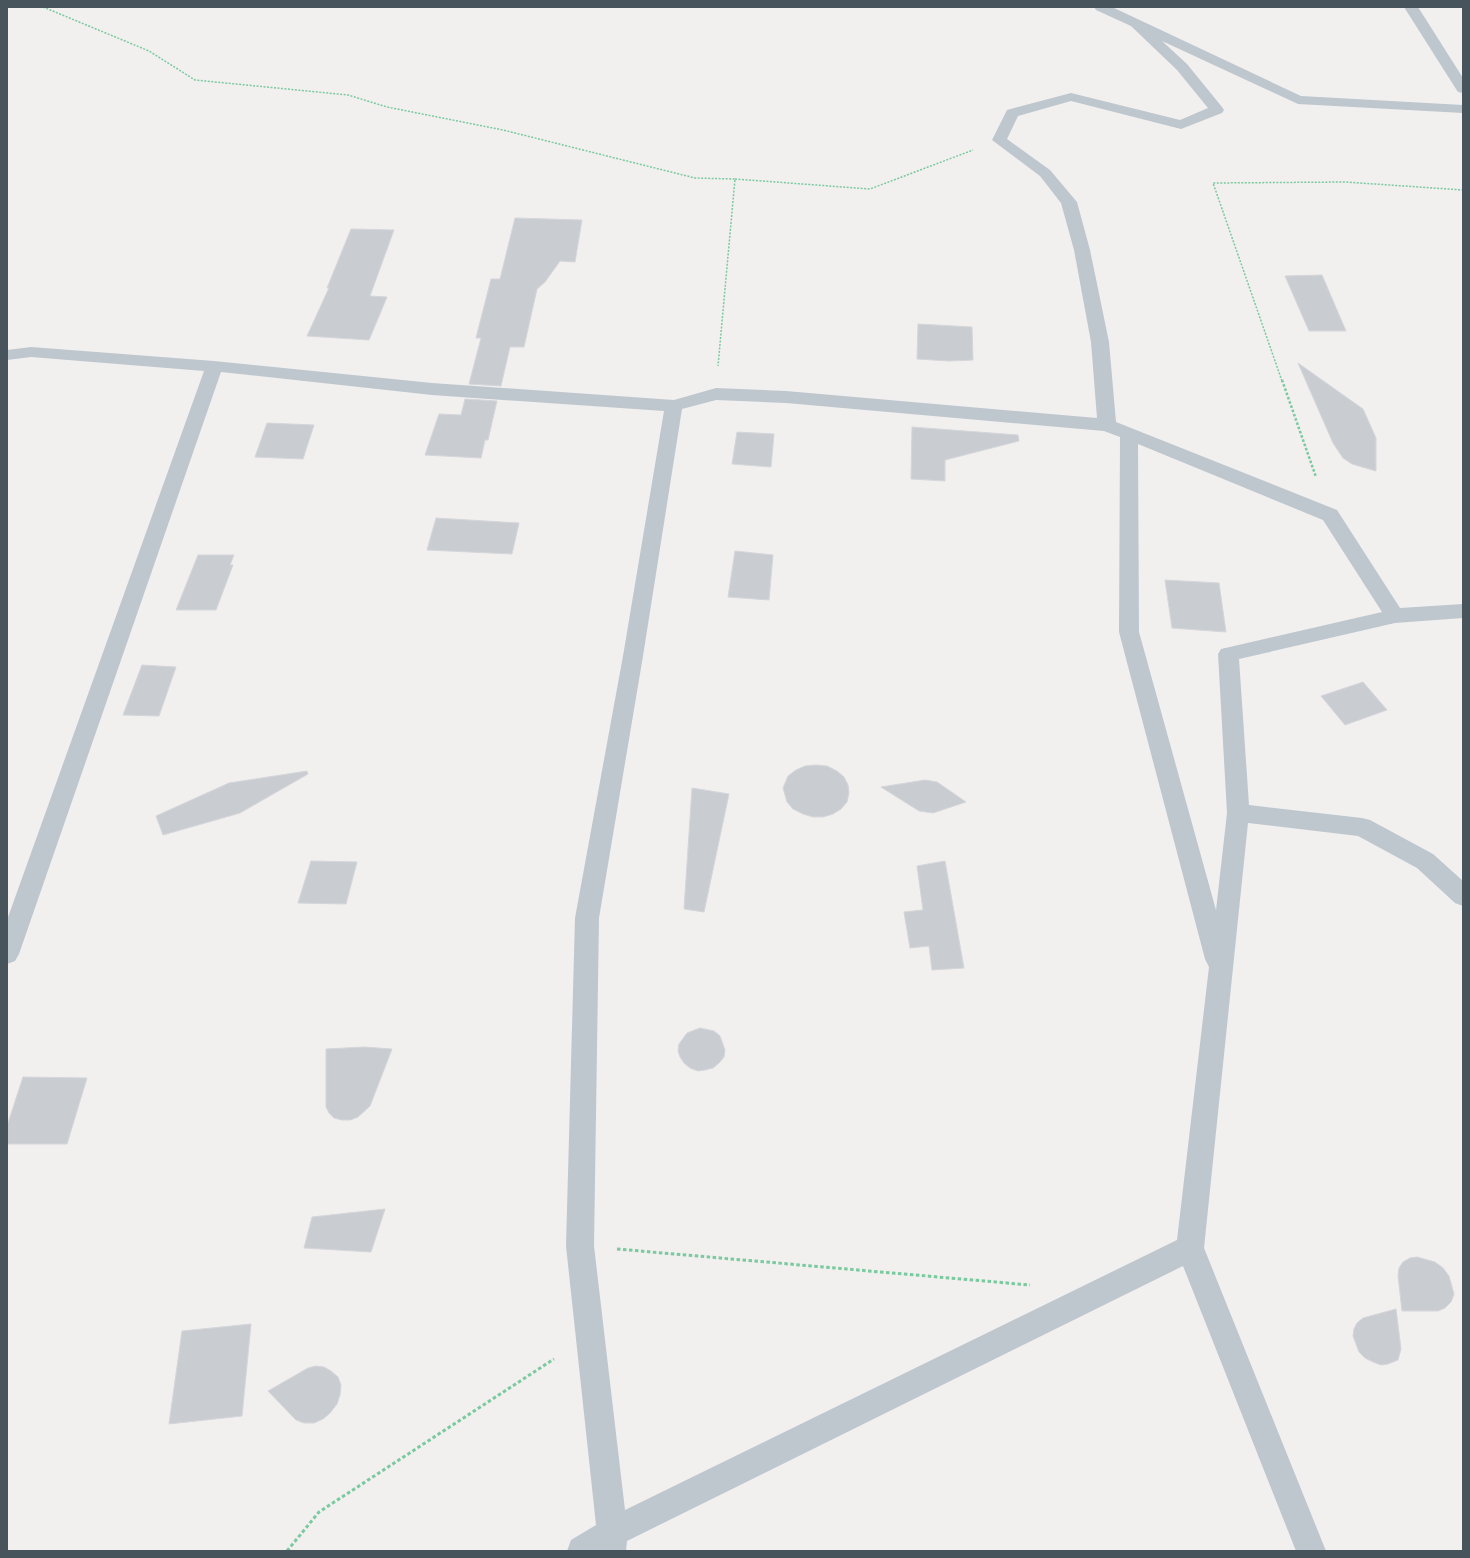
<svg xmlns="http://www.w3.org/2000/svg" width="1470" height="1558" viewBox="0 0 1470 1558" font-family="Raleway,sans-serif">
<rect width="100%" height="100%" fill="#f2efef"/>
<g fill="#c9cdd2" stroke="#d4d6da">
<path d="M515 218 582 220 575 262 560 261 545 282 537 289 524 347H510L501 386 469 384 481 338H476L491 279H500Z"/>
<path d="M351 229 394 230 370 296 387 297 369 340 307 336 329 288H327Z"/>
<path d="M1322 275 1346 331H1309L1285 276Z"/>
<path d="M918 324 972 327 973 360 949 361 917 359Z"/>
<path d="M1298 363 1363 409 1376 438V471L1352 464 1343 458 1333 443Z"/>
<path d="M465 399 497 401 488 440H485L481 458 425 455 439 414 461 415Z"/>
<path d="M267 423 314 425 303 459 255 457Z"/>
<path d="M912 427 1018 435 1019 441 945 460V481L911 479Z"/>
<path d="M737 432 774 434 771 467 732 464Z"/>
<path d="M436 518 519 523 512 554 427 550Z"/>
<path d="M735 551 773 555 769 600 728 597Z"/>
<path d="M198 555H234L230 565H233L216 610H176Z"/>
<path d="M1165 580 1219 583 1226 632 1172 628Z"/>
<path d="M142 665 176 667 159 716 123 715Z"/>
<path d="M1363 682 1387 710 1345 725 1321 696Z"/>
<path d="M816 765 827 766 837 771 844 777 848 785 849 793 847 802 841 809 833 814 823 817H813L803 814 793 809 787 802 783 788 788 776 796 770 805 766Z"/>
<path d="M307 771 308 774 240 813 163 835 156 816 229 783Z"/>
<path d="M925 780 937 782 966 802 933 813 919 811 881 787Z"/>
<path d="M692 788 729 794 704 912 684 909Z"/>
<path d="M311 861 357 862 346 904 298 903Z"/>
<path d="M945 861 964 968 932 970 929 946 910 948 904 912 923 910 917 866Z"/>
<path d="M700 1028 714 1031 720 1036 725 1050 724 1057 719 1063 713 1068 705 1070 698 1071 690 1068 684 1063 680 1057 678 1051 679 1044 687 1033Z"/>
<path d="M364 1047 392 1049 370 1106 358 1117 350 1120H342L334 1118 329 1113 326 1107V1049Z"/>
<path d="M23 1077 87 1078 67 1144H7V1126Z"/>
<path d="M385 1209 371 1252 304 1248 312 1217Z"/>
<path d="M1417 1257 1435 1262 1443 1268 1449 1276 1454 1294 1451 1302 1445 1308 1438 1311H1402L1398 1276 1399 1268 1403 1262 1410 1258Z"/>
<path d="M1396 1309 1401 1349 1398 1360 1388 1364 1381 1365 1373 1362 1365 1358 1359 1352 1353 1336 1354 1329 1357 1323 1363 1318Z"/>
<path d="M251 1324 242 1416 169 1424 182 1331Z"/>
<path d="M316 1366 324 1367 331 1371 338 1377 341 1385 340 1395 337 1404 330 1413 323 1419 314 1423H304L296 1420 268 1391 308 1368Z"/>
</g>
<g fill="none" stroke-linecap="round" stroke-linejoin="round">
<g stroke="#79ca9e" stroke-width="1.5" stroke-dasharray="2 1.5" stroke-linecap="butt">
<path d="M43 7 149 51 195 80 348 95 387 107 503 130 695 178 735 179 718 366"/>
<path d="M735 179 870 189 973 150"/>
<path d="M1282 381 1213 183 1345 182 1463 190"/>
</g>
<path stroke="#79ca9e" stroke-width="2.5" stroke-dasharray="2.5 2" stroke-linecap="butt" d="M1282 380 1316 477"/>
<g stroke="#79ca9e" stroke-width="3" stroke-dasharray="3.5 2.5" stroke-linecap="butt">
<path d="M617 1249 1030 1285"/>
<path d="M287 1551 319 1512 554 1359"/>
</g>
<g fill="#bec7ce" fill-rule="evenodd">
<path d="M1094 7H1112L1301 96 1463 105V113L1298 104 1162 41 1187 64 1222 107 1224 110 1222 113 1181 129 1071 101 1018 116 1007 139 1050 170 1077 202 1090 250 1109 342 1116 422 1337 510 1400 608 1463 604V618L1395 623 1239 659 1249 805 1362 818 1370 820 1433 854 1463 881V906L1455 903 1417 868 1358 836 1248 823 1204 1248 1326 1551H1296L1183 1266 627 1541 626 1551H567L571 1540 596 1525 566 1246 575 918 623 656 664 411 432 395 221 372 19 954 15 961 7 964V920L204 371 31 357 7 360V350L31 347 214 361 432 383 674 400 716 388 786 391 1097 418 1091 342 1074 250 1061 203 1040 176 992 140 1007 110 1071 93 1180 120 1208 108 1177 70 1131 26 1096 10ZM716 400 786 403 1104 431 1120 437 1119 632 1205 959 1209 967 1177 1240 625 1510 594 1246 599 918 643 656 682 409ZM1138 444 1323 520 1382 612 1221 649 1218 654 1227 813 1216 910 1139 632Z"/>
<path d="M1404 7H1418L1463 78V93L1458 92 1456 89Z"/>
</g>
</g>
<rect width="1470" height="1558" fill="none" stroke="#48545c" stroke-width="16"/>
</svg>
